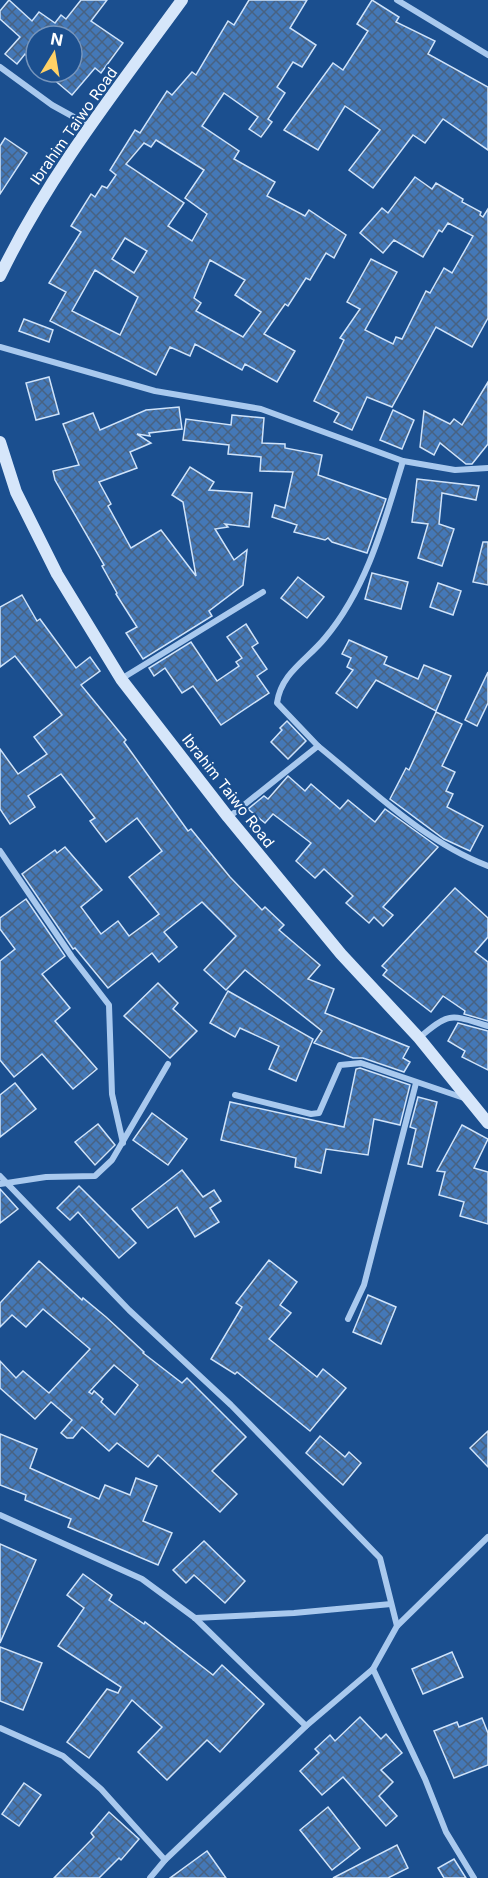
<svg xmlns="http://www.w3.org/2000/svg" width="488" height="1878" viewBox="0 0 488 1878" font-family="Inter,sans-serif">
<defs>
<pattern id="building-cross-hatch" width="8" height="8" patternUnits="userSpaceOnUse" patternTransform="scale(1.5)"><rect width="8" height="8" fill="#4478b7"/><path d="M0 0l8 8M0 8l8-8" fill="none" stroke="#486282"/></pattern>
</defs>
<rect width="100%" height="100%" fill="#1b4f8f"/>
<g fill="url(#building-cross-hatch)" stroke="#cfe3fa" stroke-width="1.5" fill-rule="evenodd">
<path d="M9 0 32 21 39 12 55 23 61 15 66 19 81 0H107L91 21 123 43 101 73 95 68 72 95 45 72H72V36H36V64L25 54 17 64 5 54 20 37 0 19V11Z"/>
<path d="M249 0H307L290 28 316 45 302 67 293 62 277 87 285 93 268 119 272 122 261 137 249 129 258 117 224 93 202 126 239 151 234 159 275 182 267 196 305 216 309 210 346 235 334 258 326 253 310 280 306 278 288 306 285 304 264 334 295 351 277 382 245 364 242 370 195 344 190 356 170 347 156 375 50 321 66 292 49 283 81 232 71 226 91 194 95 197 102 186 107 188 116 175 110 170 135 130 140 133 167 91 172 95 192 72 196 75 228 21 234 25ZM156 140 204 170 185 198 207 214 192 241 168 226 184 203 126 164 144 143 151 147ZM125 238 147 251 134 273 112 259ZM210 260 245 280 235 295 261 312 243 337 196 311 201 303 194 298ZM95 270 138 297 120 335 72 311Z"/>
<path d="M372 0 399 17 396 22 435 41 428 54 488 87V150L443 119 425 143 413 135 373 188 349 170 380 130 345 106 318 150 284 130 333 63 343 70 368 31 357 24Z"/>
<path d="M5 138 27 153 0 194V146Z"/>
<path d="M415 177 432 189 436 183 463 199 462 202 481 212 480 215 483 217 488 209V318L472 347 436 327 392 407 367 397 352 430 334 422 339 413 314 401 344 340 340 338 360 309 347 302 371 259 397 272 365 330 393 344 396 337 402 339 426 291 430 293 444 268 452 273 473 236 448 223 442 232 439 230 423 257 394 240 383 253 360 233 382 208 388 213Z"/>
<path d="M24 319 53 330 49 342 19 331Z"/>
<path d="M49 377 59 414 36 420 26 383Z"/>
<path d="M488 382V444L472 464H466L440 443 434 455 420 447 424 411 450 424 454 419 462 425Z"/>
<path d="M179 407 182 429 149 433 150 436 137 434 151 443 130 452 137 468 99 482 111 504 108 506 131 548 161 530 196 576 183 502 172 495 190 467 214 482 209 490 252 493 249 527 225 524 228 527 215 529 234 560 247 550 243 585 209 611 212 616 143 659 126 633 137 627 116 594 117 593 102 566 104 565 55 480 53 471 79 465 63 424 93 413 100 430 146 410Z"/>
<path d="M393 410 414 420 402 449 380 440Z"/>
<path d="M232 415 264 418 262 443 285 444V448L322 455 318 475 386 499 367 553 332 542 328 538 325 540 294 532 297 525 272 517 275 505 285 508 293 472 260 471 261 457 228 454 229 445 183 440 186 419 231 425Z"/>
<path d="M417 479 479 486 476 500 442 493 439 524 454 529 442 566 418 558 428 524 412 522Z"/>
<path d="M483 542H488V585L473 582Z"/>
<path d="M372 573 408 582 401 609 365 599Z"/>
<path d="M298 577 324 597 307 618 281 598Z"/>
<path d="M438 583 461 591 453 615 430 607Z"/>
<path d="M22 595 37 621 40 619 76 668 90 657 100 671 81 685 126 740 124 742 188 831 191 829 230 877 262 910 265 907 284 925 279 930 320 965 308 979 334 989 325 1013 409 1047 403 1058 410 1062 404 1072 363 1058H353L314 1043 322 1031 245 970 226 990 204 970 236 936 202 902 164 932 177 947 159 962 152 953 108 988 75 948 73 949 22 874 55 850 57 853 65 847 102 890 81 907 101 934 118 921 129 936 159 914 129 877 162 851 137 818 106 842 90 821 95 818 61 774 28 796 35 807 10 824 0 809V749L18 774 47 754 34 737 62 715 15 656 0 667V607Z"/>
<path d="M246 624 258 643 252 647 267 669 257 676 269 693 221 725 193 686 182 693 165 668 154 676 149 668 191 642 217 681 239 666 236 662 242 658 227 637Z"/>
<path d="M349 640 387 657 384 664 418 679 424 665 451 676 436 711 376 680 357 708 336 693 353 670 347 667 351 658 342 654Z"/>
<path d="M488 672V703L477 726 465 720Z"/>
<path d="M436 712 462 724 442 766 455 772 446 791 453 794 447 807 483 826 470 851 444 839 390 799 406 768 409 770Z"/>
<path d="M287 721 306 741 288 759 271 742 282 730 280 728Z"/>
<path d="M288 776 305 791 311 784 340 809 348 800 375 822 385 809 438 847 383 907 393 915 383 926 374 917 369 923 346 903 353 896 324 869 315 878 296 861 311 843 273 814 265 823 248 809 264 796 268 799Z"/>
<path d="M455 888 488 918V937L475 952 488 962V1021L464 1014 465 1011 443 996 431 1012 383 975 387 970 382 966Z"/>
<path d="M26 899 65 956 42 974 70 1008 55 1021 97 1069 73 1089 42 1054 14 1077 0 1060V961L15 949 0 929V918Z"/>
<path d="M158 983 178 1003 173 1009 197 1031 170 1058 124 1016Z"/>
<path d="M228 991 313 1039 296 1081 269 1069 279 1046 240 1028 235 1037 210 1023Z"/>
<path d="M458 1023 488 1031V1070L462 1057 465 1051 448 1041Z"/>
<path d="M360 1068 410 1085 400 1125 374 1119 368 1155 326 1149 321 1173 295 1167 296 1158 221 1140 230 1102 344 1127 356 1069Z"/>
<path d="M15 1083 36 1109 0 1137V1095Z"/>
<path d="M418 1097 437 1102 422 1167 408 1164 416 1129 410 1127Z"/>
<path d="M152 1113 187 1139 168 1165 133 1140Z"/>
<path d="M98 1124 115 1145 95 1165 75 1142Z"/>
<path d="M462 1125 488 1139 474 1168 488 1172V1224L460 1216 464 1202 439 1195 445 1172 437 1171Z"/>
<path d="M182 1170 203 1197 214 1190 221 1201 210 1208 219 1222 195 1237 177 1207 148 1228 132 1209Z"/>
<path d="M79 1186 136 1243 119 1258 78 1212 70 1220 57 1208Z"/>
<path d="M0 1189 18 1209 0 1223Z"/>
<path d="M269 1260 297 1282 280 1305 291 1313 269 1339 317 1377 323 1369 346 1388 310 1431 237 1372 235 1374 211 1359 242 1307 236 1303Z"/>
<path d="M39 1261 82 1300 83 1298 106 1317 144 1352 143 1353 182 1383 187 1378 246 1437 212 1471 237 1494 220 1512 158 1455 148 1467 117 1443 109 1451 82 1427 73 1438H67L61 1433 72 1420 51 1402 35 1419 0 1388V1361L16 1378 23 1371 49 1393 90 1349 43 1309 26 1327 12 1315 0 1327V1303ZM114 1365 138 1385 115 1415 101 1402 103 1399 94 1391 92 1394 89 1392Z"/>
<path d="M368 1295 396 1307 381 1344 353 1332Z"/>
<path d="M488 1431V1467L470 1448Z"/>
<path d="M0 1434 37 1449 30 1468 99 1499 105 1485 130 1495 136 1478 157 1486 143 1521 172 1533 158 1565 68 1527 71 1519 25 1500 26 1495 0 1485Z"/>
<path d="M320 1436 345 1457 349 1452 361 1463 343 1485 306 1453Z"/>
<path d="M204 1541 245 1581 225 1603 194 1575 186 1583 173 1570Z"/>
<path d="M0 1544 36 1560 0 1643Z"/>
<path d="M83 1574 112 1595 109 1600 144 1624 145 1622 213 1675 222 1665 264 1704 220 1752 207 1740 167 1780 138 1752 162 1727 132 1700 89 1758 67 1742 107 1689 118 1693 121 1687 58 1646 84 1608 67 1595Z"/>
<path d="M0 1647 42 1663 23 1710 0 1701Z"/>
<path d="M452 1652 463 1677 423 1694 412 1669Z"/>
<path d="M360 1717 381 1739 386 1734 402 1753 381 1770 393 1782 379 1796 397 1816 386 1826 343 1777 322 1795 300 1771 319 1753 315 1749 330 1735 335 1741Z"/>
<path d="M482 1718 488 1733V1765L454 1778 434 1731 457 1722 459 1727Z"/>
<path d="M24 1783 41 1795 19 1826 2 1814Z"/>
<path d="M328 1807 360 1848 332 1870 300 1830Z"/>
<path d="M109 1812 139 1839 121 1860 119 1858 99 1878H54L94 1837 91 1833Z"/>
<path d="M397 1845 408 1868 388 1878H333Z"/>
<path d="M207 1851 226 1878H170Z"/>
<path d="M454 1859 466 1878H444L438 1868Z"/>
</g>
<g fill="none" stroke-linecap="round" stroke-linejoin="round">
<g stroke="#a9c9ee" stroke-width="6">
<path d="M397 0 488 55"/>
<path d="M0 67 52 105 90 126"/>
<path d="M0 347 155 391 261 409 403 461 455 470 488 468"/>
<path d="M121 679 263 592"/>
<path d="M318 746 277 703C281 673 307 660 325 638 367 588 384 523 403 461"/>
<path d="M229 817 318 746C370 788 424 842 488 866"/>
<path d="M0 851 72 957 109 1005 112 1094 123 1143"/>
<path d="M419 1038C450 1011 451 1015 488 1026"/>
<path d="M235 1095 311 1114 319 1113 340 1065 361 1063 464 1098"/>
<path d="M0 1176 129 1310 231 1405 380 1558 397 1626"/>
<path d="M0 1184 46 1177 95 1176 112 1160 168 1064"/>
<path d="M348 1319 364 1285 416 1083"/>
<path d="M0 1515 142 1579 195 1618 306 1726"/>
<path d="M195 1618 294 1613 391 1604"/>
<path d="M373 1669 425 1779 446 1832 474 1878"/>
<path d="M0 1728 63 1756 101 1789 165 1860"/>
<path d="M150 1878 165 1860 306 1726 373 1669 397 1626 488 1537"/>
</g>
<g stroke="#d6e6fa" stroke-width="12">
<path d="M0 276C48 176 117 89 182 0"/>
<path d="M0 442 16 492 57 574 121 679 228 817 341 954 419 1038 488 1123"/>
</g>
</g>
<g text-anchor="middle" stroke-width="4.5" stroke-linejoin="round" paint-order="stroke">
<g font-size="15" fill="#fff" stroke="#1b4f8f">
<text transform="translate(74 126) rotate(-55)" y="5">Ibrahim Taiwo Road</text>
<text transform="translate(228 791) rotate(52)" y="5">Ibrahim Taiwo Road</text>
</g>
</g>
<g transform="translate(54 54) rotate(11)"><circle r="28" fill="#1b4f8f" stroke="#7695bc" stroke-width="1.5"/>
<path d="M0-4.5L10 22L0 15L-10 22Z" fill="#ffd166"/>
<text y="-9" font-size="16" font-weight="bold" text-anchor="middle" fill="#ffffff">N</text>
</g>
</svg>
